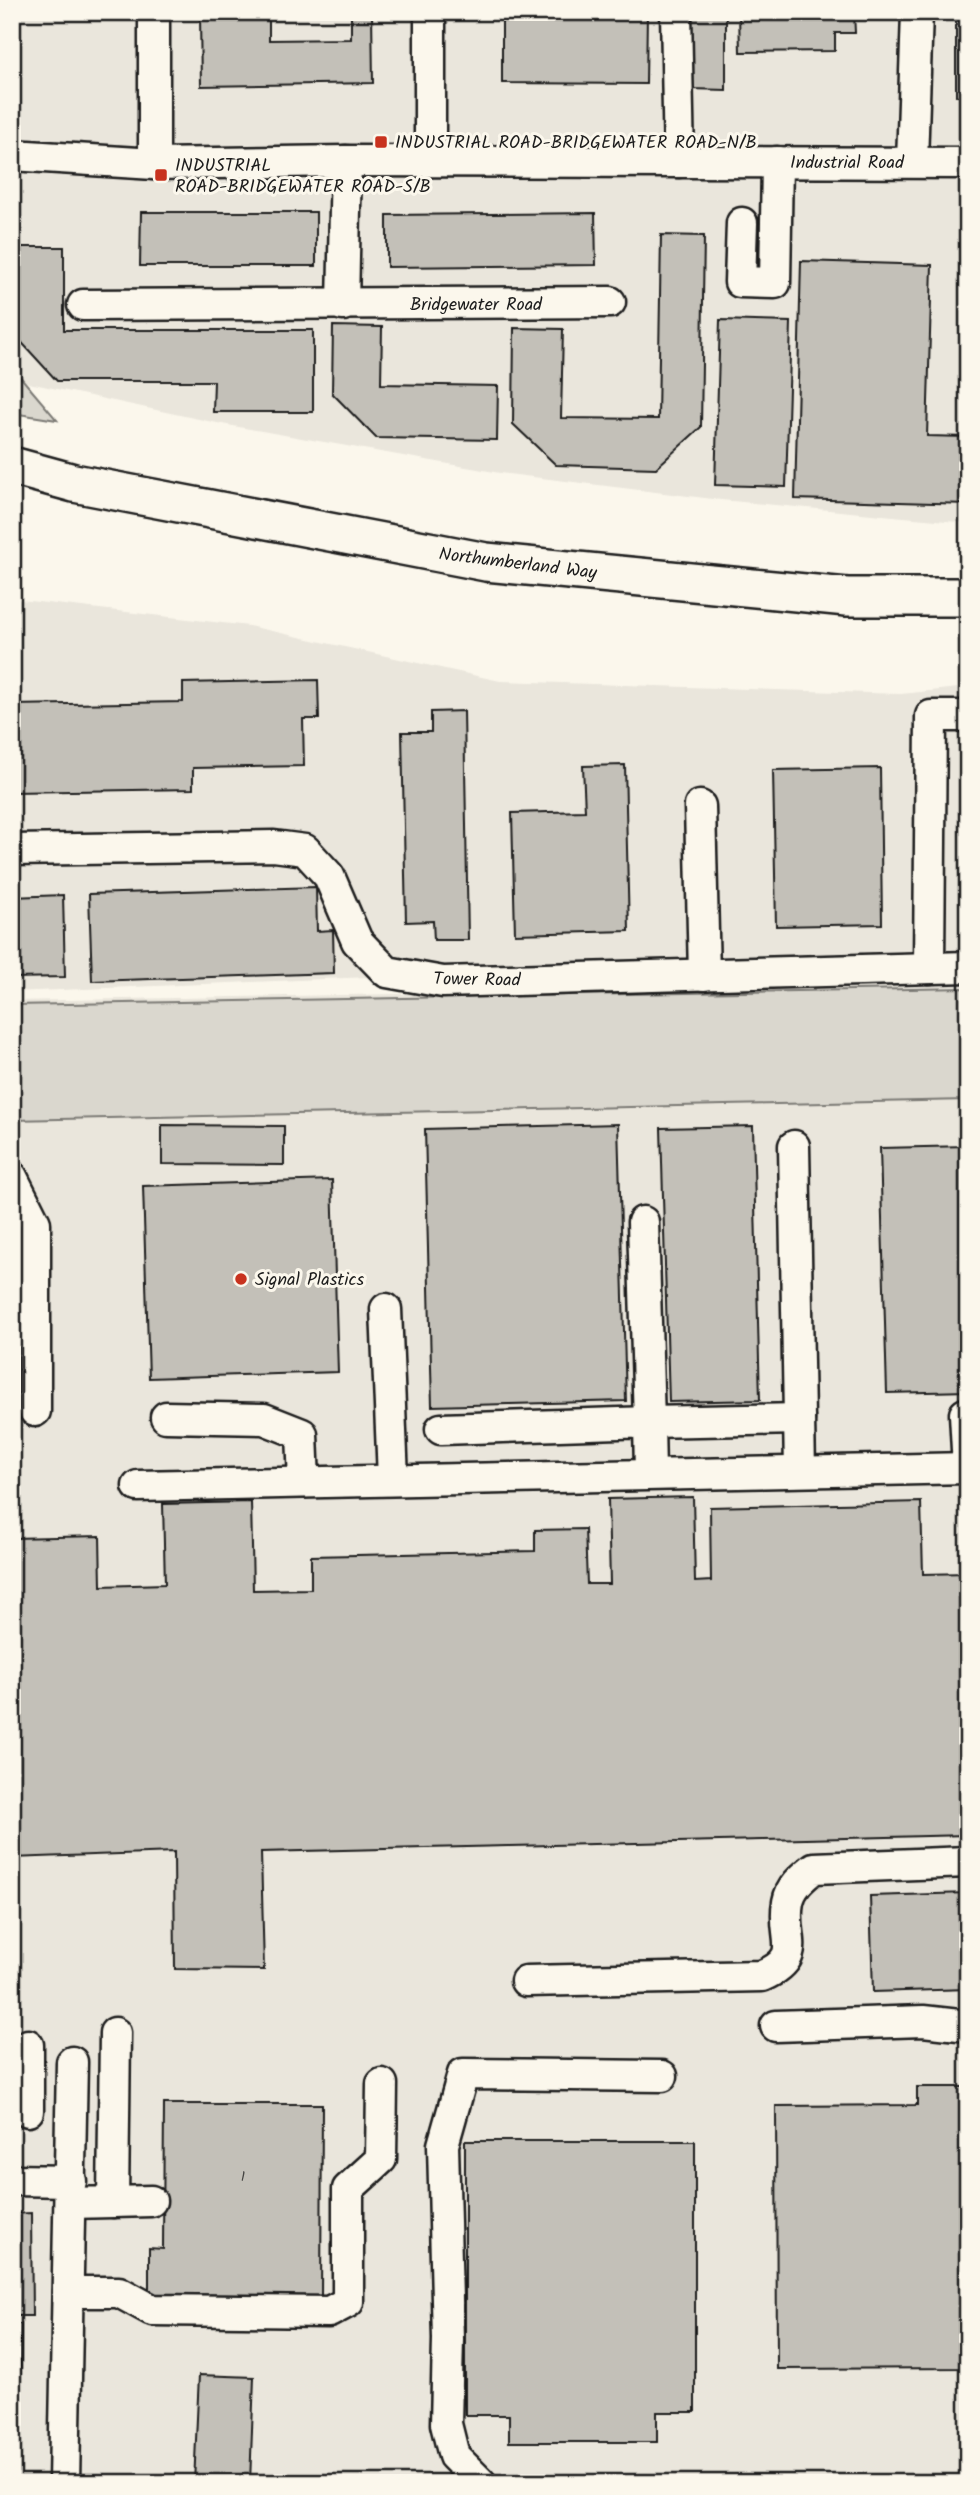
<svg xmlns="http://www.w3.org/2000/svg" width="980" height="2495" viewBox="0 0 980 2495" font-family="Kalam,sans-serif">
<rect width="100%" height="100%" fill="#fbf7ec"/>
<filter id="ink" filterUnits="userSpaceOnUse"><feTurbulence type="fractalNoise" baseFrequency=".0143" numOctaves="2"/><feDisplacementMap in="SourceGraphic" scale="14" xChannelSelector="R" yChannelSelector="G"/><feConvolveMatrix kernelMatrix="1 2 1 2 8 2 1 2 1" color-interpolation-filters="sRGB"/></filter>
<g filter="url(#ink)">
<g fill="#eae6dc">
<path d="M12 12H968V523L721 500 500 473 222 424 29 383 12 373Z"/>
<path d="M12 599 249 626 500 681 901 694 968 687V952L12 992Z"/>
<path d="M968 984V2483H12V1001Z"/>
</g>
<g fill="#dad7ce" stroke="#7b7a75" stroke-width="2">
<path d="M12 367 57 420 12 413Z"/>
<path d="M968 988V1100L12 1120V1005Z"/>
</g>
<g fill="#c3c0b8" stroke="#1c1c1c" stroke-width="2">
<path d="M351 12H372L373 83 201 86 200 15 269 14V40L351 39Z"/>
<path d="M502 12H647L646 84 502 83Z"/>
<path d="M691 12H726V90L691 89Z"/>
<path d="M739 12H854L855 33H835V51L740 52Z"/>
<rect x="956" y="12" width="12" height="84"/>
<path d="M141 212H316V266H140Z"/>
<path d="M595 213 596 265 387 267V215Z"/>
<path d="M661 235 704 236 701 427 656 468 556 465 513 424 514 328 563 329 561 418 658 419Z"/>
<path d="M14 247H64V330H313V412H213L214 381H57L14 334Z"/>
<path d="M801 261 932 265 927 436 968 437V504L795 499Z"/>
<path d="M720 320 791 322 786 487 715 485Z"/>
<path d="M333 326 382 327 381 384 498 386 497 440 376 438 332 393Z"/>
<path d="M318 680 319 719H303L304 766 193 768V789L12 792V705L183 702V683Z"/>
<path d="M464 711 468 940H434L433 921 406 922 402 732H431V712Z"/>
<path d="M625 765 629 931 515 934 512 813 585 811 583 766Z"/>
<path d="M880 768 882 924 776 926 773 770Z"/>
<path d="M316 887 317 931 333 930 334 973 92 981 89 894Z"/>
<path d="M63 895 65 977 12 978V897Z"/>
<path d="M618 1124 626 1401 432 1406 425 1129Z"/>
<path d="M162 1125 284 1126V1165L162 1164Z"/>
<path d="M753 1126 760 1400 669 1402 661 1128Z"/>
<path d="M968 1146V1391L887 1393 880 1148Z"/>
<path d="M332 1180 338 1372 149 1378 143 1186Z"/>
<path d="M693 1497 695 1582 711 1581 710 1507 921 1502 923 1574 968 1573V1835L261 1852 264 1970 175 1969 174 1852 12 1858V1538L100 1536 101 1586 165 1584 163 1504 251 1502 253 1590 311 1589V1556L535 1551V1530L585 1529 587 1584H610L608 1499Z"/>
<path d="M968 1893V1989L873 1992 870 1896Z"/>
<path d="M917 2087H968V2368L777 2369 776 2106 917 2105Z"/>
<path d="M164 2104H322L321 2302 149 2301V2248L163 2249Z"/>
<path d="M465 2141H695V2412H657V2442H509V2415H465Z"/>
<path d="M31 2213 32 2316H12V2214Z"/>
<path d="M12 2324H21L20 2394H12Z"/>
<path d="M199 2375 254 2377 250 2483H194Z"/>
</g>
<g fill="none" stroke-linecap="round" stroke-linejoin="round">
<defs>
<g id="minor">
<path d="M430 12V161"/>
<path d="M676 12 679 162"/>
<path d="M12 155 154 164 346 161 968 163"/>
<path d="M912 162 917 12"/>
<path d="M154 164V12"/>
<path d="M742 223 740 282 775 283 777 162"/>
<path d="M83 305 610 302"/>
<path d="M343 305 346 161"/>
<path d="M700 806 704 975"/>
<path d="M12 850 274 846 305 850 329 876 357 941 387 972 443 982 968 967"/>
<path d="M929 968 931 716H968"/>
<path d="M794 1146 800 1471"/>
<path d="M12 1177 35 1223V1411"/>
<path d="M643 1222 649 1422 799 1419"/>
<path d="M386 1309 393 1479"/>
<path d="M965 1414 968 1468"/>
<path d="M166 1417 264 1419 302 1434 304 1482"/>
<path d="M441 1429 649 1422 650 1474"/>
<path d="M138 1486 968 1468"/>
<path d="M526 1981 762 1976C807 1956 781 1938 788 1902 791 1886 803 1877 814 1868L968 1862"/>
<path d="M776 2026 923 2021 968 2026"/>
<path d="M28 2111V2045"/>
<path d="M12 2180 71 2181"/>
<path d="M113 2202 151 2201"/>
<path d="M70 2203 113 2202 115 2033"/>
<path d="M68 2292H119L152 2310 329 2312 348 2302V2189L381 2159 382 2084"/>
<path d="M64 2483 72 2062"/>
<path d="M481 2483 454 2456 446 2424 448 2339 443 2145 463 2074 662 2076"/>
</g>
<path id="major" d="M12 466 74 483 486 562 847 597H968"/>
</defs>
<use href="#minor" stroke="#1c1c1c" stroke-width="35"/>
<use href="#major" stroke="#1c1c1c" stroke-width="42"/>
<use href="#minor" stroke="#fbf7ec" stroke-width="30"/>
<use href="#major" stroke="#fbf7ec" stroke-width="37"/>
</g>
</g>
<g fill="#c8321e" stroke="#fbf7ec" stroke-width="2.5">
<rect x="374" y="135" width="14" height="14" rx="3.5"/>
<rect x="154" y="168" width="14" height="14" rx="3.5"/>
<circle cx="241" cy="1279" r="7"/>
</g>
<g text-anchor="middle" stroke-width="6" stroke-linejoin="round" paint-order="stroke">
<g font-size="14" fill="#464543">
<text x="243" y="2181">1</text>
</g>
<g font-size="18" fill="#1c1c1c" stroke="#fbf7ec" text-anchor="start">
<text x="395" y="148">INDUSTRIAL ROAD-BRIDGEWATER ROAD-N/B</text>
<text x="175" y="171">INDUSTRIAL<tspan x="175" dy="21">ROAD-BRIDGEWATER ROAD-S/B</tspan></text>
<text x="255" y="1285">Signal Plastics</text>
</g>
<g font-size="18" fill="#1c1c1c" stroke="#fbf7ec">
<text x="847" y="168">Industrial Road</text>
<text x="476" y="310">Bridgewater Road</text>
<text transform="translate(518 563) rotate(7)" y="6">Northumberland Way</text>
<text transform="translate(477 979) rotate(1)" y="6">Tower Road</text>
</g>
</g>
<rect width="980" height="2495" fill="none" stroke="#fbf7ec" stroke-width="42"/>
<rect x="21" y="21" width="938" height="2453" fill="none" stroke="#1c1c1c" stroke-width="2.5" filter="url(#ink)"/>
</svg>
